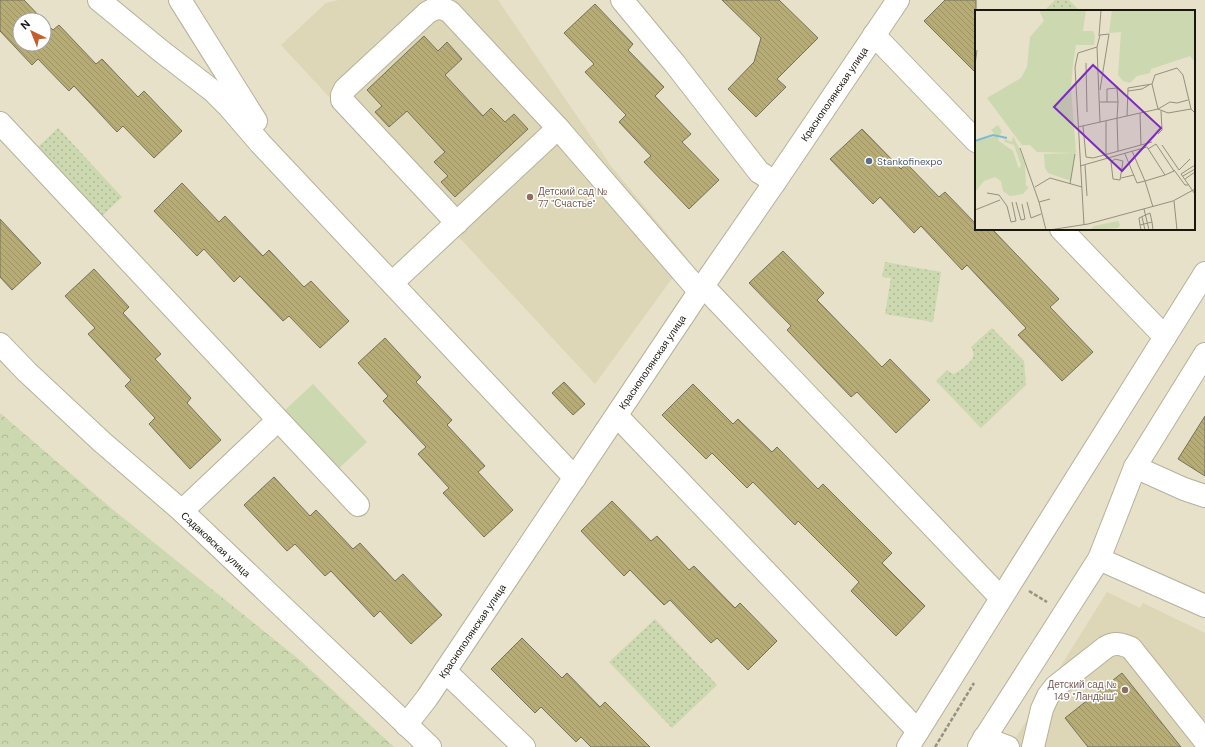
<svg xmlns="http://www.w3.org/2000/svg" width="1205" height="747" viewBox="0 0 1205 747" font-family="'DM Sans',sans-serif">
<defs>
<pattern id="grass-dots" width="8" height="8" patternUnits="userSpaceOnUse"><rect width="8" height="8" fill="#ccd8af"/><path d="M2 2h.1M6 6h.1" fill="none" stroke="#afb995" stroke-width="1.8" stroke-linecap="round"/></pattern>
<pattern id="forest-crowns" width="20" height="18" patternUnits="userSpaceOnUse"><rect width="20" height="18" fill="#ccd8af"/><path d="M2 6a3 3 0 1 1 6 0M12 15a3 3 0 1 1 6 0" fill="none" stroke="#afb995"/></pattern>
<pattern id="building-back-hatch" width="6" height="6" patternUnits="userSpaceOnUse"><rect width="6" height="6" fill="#b8ac75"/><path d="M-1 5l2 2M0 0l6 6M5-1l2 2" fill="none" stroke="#9e9364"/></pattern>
</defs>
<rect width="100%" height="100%" fill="#e6e1c8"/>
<g fill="#ddd6b7">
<path d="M339 0H498L611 166 687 258 595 384 281 45 326 3Z"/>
<path d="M1107 592 1140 608 1143 603 1205 633V747H1010Z"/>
</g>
<g fill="url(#grass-dots)">
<path d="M1055 0H1069L1080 11H1044Z"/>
<path d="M58 128 122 197 101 217 37 148Z"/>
<path d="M885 262 941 272 933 322 885 314 891 278 882 277Z"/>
<path d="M992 328 1024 361 1026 385 981 428 936 381 947 370 953 374C958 373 971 363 973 357 974 353 973 350 971 347Z"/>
<path d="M655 619 717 685 672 728 609 662Z"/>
</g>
<path fill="url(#forest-crowns)" d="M0 413 111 508 301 661 394 747H0Z"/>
<path fill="#ccd8af" d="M313 384 367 442 337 470 283 412Z"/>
<g fill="url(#building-back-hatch)" stroke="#75705a">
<path d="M0 0H24L43 20H20V44H44V21L53 30 59 25 96 64 102 59 138 97 144 91 182 131 154 158 123 126 117 132 74 86 69 91 38 59 32 65 0 31Z"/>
<path d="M722 0H779L818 38 777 79 786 87 756 117 728 89 754 62 761 38Z"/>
<path d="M945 0H976V73L924 21Z"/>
<path d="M595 4 633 44 628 50 664 87 655 96 691 134 682 142 719 180 689 209 644 162 651 156 619 122 626 115 585 72 594 64 564 33Z"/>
<path d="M424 36 438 51 447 42 462 59 445 75 483 116 491 108 505 122 514 114 528 129 455 197 441 182 448 176 434 162 445 152 407 111 389 127 375 112 382 106 367 90Z"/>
<path d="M862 129 901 169 906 163 939 197 945 192 976 224V229H992L1059 299 1050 307 1093 352 1062 381 1018 335 1026 328 967 265 962 270 921 226 914 233 880 197 873 204 830 159Z"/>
<path d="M182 183 219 222 225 216 263 256 269 250 304 287 311 281 349 321 320 348 289 316 283 321 240 276 234 282 204 249 197 256 154 211Z"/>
<path d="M0 219 41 263 12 290 0 277Z"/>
<path d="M783 251 824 293 817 300 882 367 890 359 930 400 896 433 857 392 851 397 787 330 791 326 749 283Z"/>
<path d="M94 269 129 307 123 313 161 354 155 359 191 398 187 403 221 440 190 469 149 424 155 418 125 386 131 380 88 334 95 328 65 296Z"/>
<path d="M385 338 421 377 416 382 452 420 447 425 485 466 478 472 513 510 484 537 443 493 449 488 418 454 426 447 383 401 388 396 358 363Z"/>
<path d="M564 382 585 404 573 415 552 393Z"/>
<path d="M693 384 733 424 738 419 772 452 777 447 818 489 823 484 892 553 882 563 925 606 896 636 851 591 859 582 798 521 795 525 753 482 747 488 712 453 706 459 662 415Z"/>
<path d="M1205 416V476L1178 459Z"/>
<path d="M274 477 310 516 316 510 353 549 360 543 395 581 403 574 442 615 411 644 380 611 374 617 331 571 325 576 295 544 287 551 244 505Z"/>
<path d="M612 501 651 541 657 536 689 570 694 566 735 608 740 603 777 641 748 670 717 638 711 643 670 600 664 605 630 570 624 576 581 531Z"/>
<path d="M522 638 562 678 567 673 600 707 605 702 650 747H591L581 737 576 742 541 707 535 713 491 669Z"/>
<path d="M1122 673 1181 747H1088L1065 718Z"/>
</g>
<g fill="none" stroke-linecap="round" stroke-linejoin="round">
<defs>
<g id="minor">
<path d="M99 0 161 51 213 91 229 107 260 143 575 478"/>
<path d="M180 0 256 121"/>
<path d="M622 0 675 64 759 172 775 182"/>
<path d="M874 35 976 141"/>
<path d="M0 123 358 505"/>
<path d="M558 128 699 291"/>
<path d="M1061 229 1165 337"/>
<path d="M392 283 558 128 450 12C441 7 436 7 427 13L345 89 342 95V100L457 223"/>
<path d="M703 286 1001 598"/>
<path d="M0 344 27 372 102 442 182 511 430 747"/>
<path d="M617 416 918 731"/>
<path d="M1135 467 1184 489 1205 496"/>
<path d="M182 511 278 420"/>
<path d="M1099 559 1205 606"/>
<path d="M445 671 524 747"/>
<path d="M406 725 427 698 703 286 775 182 898 0"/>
<path d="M984 738 1008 747"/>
<path d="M908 747 1205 273"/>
<path d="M979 747 1099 559 1135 467 1205 354"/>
<path d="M1033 747 1042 709 1048 696 1055 687 1106 647C1115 642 1122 644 1131 648L1205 741"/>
</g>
</defs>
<use href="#minor" stroke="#b6b19a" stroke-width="24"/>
<g stroke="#96927f" stroke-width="2.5" stroke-dasharray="4 2" stroke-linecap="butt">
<path d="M1029 591 1047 602"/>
<path d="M935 747 974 683"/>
</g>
<use href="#minor" stroke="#fff" stroke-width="22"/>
</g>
<circle fill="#5c6f8a" stroke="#fff" stroke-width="1.5" cx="869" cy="161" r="4"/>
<g fill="#8d6e63" stroke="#fff" stroke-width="1.5">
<circle cx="530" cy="197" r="4"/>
<circle cx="1125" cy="690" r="4"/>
</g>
<g text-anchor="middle" stroke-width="3" stroke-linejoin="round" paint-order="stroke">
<g font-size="10" fill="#19170e" stroke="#fff">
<text transform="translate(834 94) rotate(-56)" y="4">Краснополянская улица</text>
<text transform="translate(652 362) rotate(-56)" y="4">Краснополянская улица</text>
<text transform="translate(216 544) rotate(43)" y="4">Садаковская улица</text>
<text transform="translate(472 631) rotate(-56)" y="4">Краснополянская улица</text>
</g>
<g font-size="10" fill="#4e5e75" stroke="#fff" text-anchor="start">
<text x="877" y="165">Stankofinexpo</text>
</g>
<g font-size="10" fill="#785e54" stroke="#fff" text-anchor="start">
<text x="538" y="195">Детский сад №<tspan x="538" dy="12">77 "Счастье"</tspan></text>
<text x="1117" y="688" text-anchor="end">Детский сад №<tspan x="1117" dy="12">149 "Ландыш"</tspan></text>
</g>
</g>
<g transform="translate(975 10)">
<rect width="220" height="220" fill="#e6e1c8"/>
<path d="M64 0H111L108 21H118L120 26 119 35H101L98 54 96 77 101 143 62 142 55 135H47L12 88 46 68 52 57 55 27 69 11ZM137 0H220V52L215 46 176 59 175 63 162 66 155 73 148 71 143 65 146 22 134 23ZM23 115 27 122 23 127 24 131 38 141 44 159 46 155 39 135 30 132 29 129 37 132 38 126 44 138 50 155 51 176 54 177 48 184 35 186 28 181 26 171 20 167 9 171 0 182V132L21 126 16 120ZM143 211 145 215 143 218 115 220 119 216Z" fill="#ccd8af"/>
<path d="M100 143 96 171 73 163 70 158 69 144Z" fill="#ccd8af"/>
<path fill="none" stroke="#79bbd1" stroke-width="2" d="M0 131 18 125 32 128"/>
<path fill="none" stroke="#94907e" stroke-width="1" d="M124 26 126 0M111 53 112 102M0 55 2 40M177 74 183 99 195 92 202 93 213 90M125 80 134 24 125 25 122 37 125 112M153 81 167 79 174 75M125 92H143L142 78 132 79V92M165 103 166 135M152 106 153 78 177 74 180 65 202 58 208 65 216 99M142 108 143 141M142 108 143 92M131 111V145M108 116 111 147 118 148 177 132M103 117 183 99 193 103 216 99 220 103M183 124 187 120 186 101M187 135 204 160M45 138 64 192M150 144 162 173 170 171 157 141M140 149 148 151 145 170 138 169 136 152ZM110 155 112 186M220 155 206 164 220 184M105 156 172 137 190 165 199 161 181 134 173 139M199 160 210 175H213M204 160 215 149M208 166 220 159M146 168 159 165M210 169 220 162M95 174 100 144M60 177 75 168 107 177M12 183 24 185 32 196 36 212 41 211 37 192M199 191 202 220M41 192 46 210 50 209 47 194M52 192 56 208 66 204M178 197 170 171 190 165M169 199 174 220M0 200 25 190M167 207 170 220M109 215 100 57 103 43 122 37M165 215 164 208 175 203 177 212M71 220 64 192 75 189M74 220 113 214 198 191 220 179M166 220 165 215 177 212 178 220"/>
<path fill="#7b2cbf" fill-opacity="0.15" stroke="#7b2cbf" stroke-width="2" d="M118 55 186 118 147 161 79 97Z"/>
<rect width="220" height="220" fill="none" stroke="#19170e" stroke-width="2"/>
</g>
<g transform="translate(32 32) rotate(317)"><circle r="19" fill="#ffffff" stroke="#a3a29f"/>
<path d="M0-3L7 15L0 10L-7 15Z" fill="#c35e2d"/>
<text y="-6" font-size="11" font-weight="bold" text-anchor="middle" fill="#19170e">N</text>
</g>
</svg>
